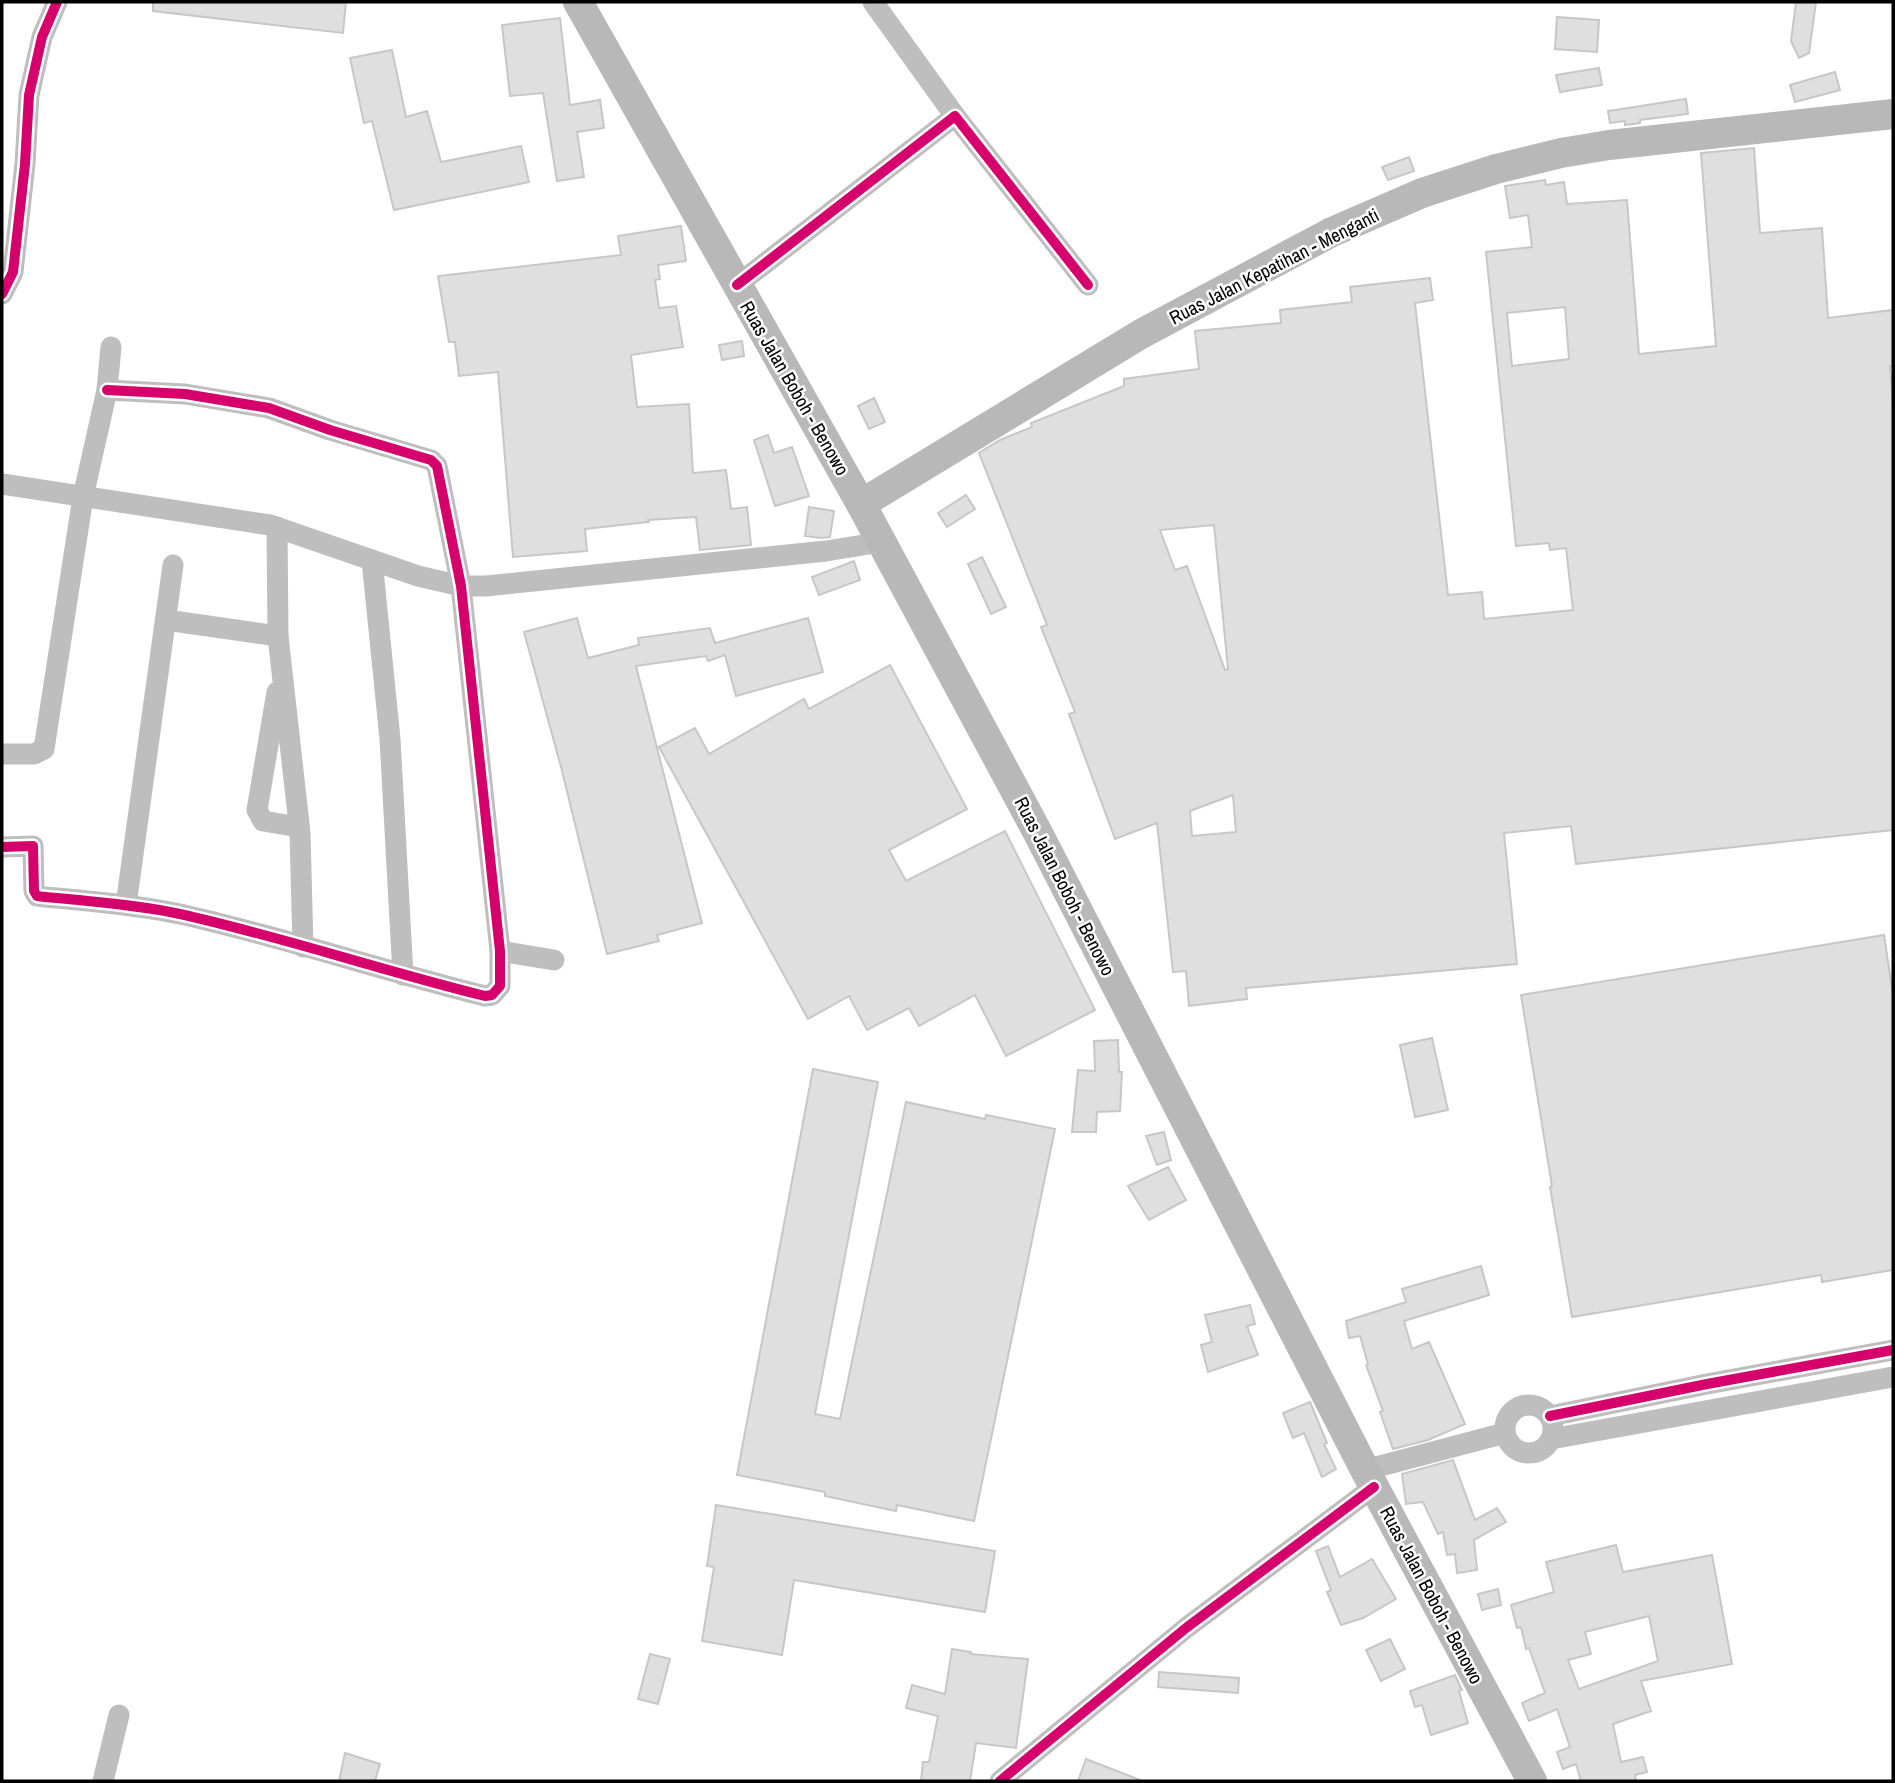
<svg xmlns="http://www.w3.org/2000/svg" width="1895" height="1783" viewBox="0 0 1895 1783" font-family="'Archivo Narrow',sans-serif">
<rect width="100%" height="100%" fill="#fff"/>
<g fill="#dfdfdf" stroke="#c7c7c7" stroke-width="2" fill-rule="evenodd">
<path d="M153 2H346L343 33 153 11Z"/>
<path d="M1796 2H1816L1809 53 1799 58 1791 41Z"/>
<path d="M1557 17 1599 20 1597 52 1555 49Z"/>
<path d="M560 18 570 105 600 100 604 128 577 132 584 177 557 181 543 93 510 96 502 25Z"/>
<path d="M392 50 406 117 427 111 441 162 521 146 529 182 394 210 372 121 364 123 350 58Z"/>
<path d="M1599 68 1602 85 1560 92 1556 75Z"/>
<path d="M1835 72 1840 90 1795 102 1790 85Z"/>
<path d="M1686 99 1688 114 1640 120V123L1625 125V121L1610 123 1608 111Z"/>
<path d="M1754 148 1760 233 1822 228 1828 318 1893 310V366H1890L1893 406V830L1576 864 1571 826 1504 833 1517 964 1246 988 1247 999 1189 1006 1186 971 1173 972 1157 823 1115 839 1069 714 1075 712 1041 627 1047 625 979 453 1000 440 1032 427 1031 423 1124 386V379L1199 369 1195 331 1281 323 1280 310 1352 302 1350 287 1430 278 1433 300 1415 303 1448 595 1482 592 1484 619 1573 610 1566 548 1550 550 1549 543 1516 546 1486 252 1532 247 1528 215 1510 218 1505 186 1545 180 1546 185 1564 182 1567 204 1627 200 1639 354 1716 346 1701 153ZM1565 307 1569 359 1512 366 1507 313ZM1214 525 1228 669 1225 670 1187 566 1175 570 1160 530ZM1233 795 1236 832 1192 836 1190 811Z"/>
<path d="M1409 157 1414 171 1388 180 1382 167Z"/>
<path d="M681 226 686 261 658 265 660 279 655 280 659 308 676 306 683 347 631 355 637 407 689 404 693 473 726 470 731 509 747 507 751 545 700 550 696 517 648 520 649 522 585 529 587 551 513 557 498 372 459 376 455 342H449L438 276 621 255 618 236Z"/>
<path d="M742 341 744 356 722 360 719 345Z"/>
<path d="M874 398 885 422 869 429 858 406Z"/>
<path d="M768 435 774 453 792 447 809 496 775 506 754 440Z"/>
<path d="M966 495 975 509 947 527 938 513Z"/>
<path d="M809 507 834 511 830 537 821 538 805 536Z"/>
<path d="M982 557 1006 607 991 614 968 564Z"/>
<path d="M854 561 860 580 819 595 812 577Z"/>
<path d="M577 618 588 658 639 645 638 638 710 628 715 643 808 618 823 672 736 696 725 655 708 661 706 656 636 666 702 923 657 935 659 941 607 954 561 767 524 632Z"/>
<path d="M890 665 967 809 889 850 906 881 1005 831 1095 1010 1006 1056 975 995 919 1026 909 1008 867 1030 849 996 808 1019 659 747 695 728 709 754 804 699 809 709Z"/>
<path d="M1884 935 1893 995V1270L1822 1282 1821 1275 1572 1317 1550 1187 1552 1186 1521 995Z"/>
<path d="M1432 1038 1448 1110 1415 1117 1400 1045Z"/>
<path d="M1118 1040 1119 1072H1122L1120 1111 1097 1112 1096 1132H1072L1078 1070 1095 1071 1094 1041Z"/>
<path d="M813 1069 878 1082 815 1414 840 1419 906 1102 985 1119 986 1115 1055 1129 974 1521 897 1505 896 1511 825 1496V1492L737 1475Z"/>
<path d="M1164 1132 1171 1160 1157 1165 1146 1136Z"/>
<path d="M1168 1167 1186 1200 1149 1220 1128 1186Z"/>
<path d="M1481 1266 1489 1295 1404 1321 1412 1349 1429 1342 1465 1424 1428 1440 1393 1449 1380 1412 1383 1411 1366 1365 1368 1364 1360 1336 1349 1338 1346 1321 1406 1302 1402 1289Z"/>
<path d="M1250 1305 1255 1324 1247 1326 1258 1355 1208 1372 1201 1345 1212 1342 1205 1315Z"/>
<path d="M1310 1402 1327 1443 1324 1444 1336 1469 1322 1477 1304 1433 1293 1438 1283 1413Z"/>
<path d="M1453 1460 1475 1520 1497 1508 1506 1522 1474 1540 1477 1570 1457 1573 1455 1554 1447 1555 1443 1532 1438 1534 1423 1502 1406 1504 1402 1474Z"/>
<path d="M716 1505 995 1551 985 1612 794 1580 782 1655 702 1641 714 1567 707 1566Z"/>
<path d="M1616 1545 1623 1572 1712 1555 1732 1664 1641 1681 1651 1711 1613 1724 1621 1762 1643 1757 1647 1772 1635 1775 1636 1781H1581L1576 1764 1563 1769 1557 1752 1570 1747 1557 1709 1529 1721 1522 1703 1545 1693 1529 1648 1526 1649 1521 1627 1517 1628 1511 1605 1554 1592 1546 1562ZM1649 1616 1658 1661 1579 1689 1568 1660 1591 1654 1585 1632Z"/>
<path d="M1328 1546 1340 1577 1372 1559 1396 1599 1363 1618 1341 1625 1327 1592 1331 1590 1316 1551Z"/>
<path d="M1498 1589 1501 1605 1482 1610 1478 1594Z"/>
<path d="M1390 1639 1405 1669 1381 1681 1366 1650Z"/>
<path d="M952 1649 971 1652 970 1654 1028 1659 1016 1748 976 1743 970 1781H921L923 1762H929L938 1716 906 1708 912 1685 945 1694Z"/>
<path d="M650 1654 670 1659 658 1704 638 1699Z"/>
<path d="M1159 1672 1239 1678 1238 1693 1158 1687Z"/>
<path d="M1455 1675 1462 1690 1459 1691 1468 1723 1431 1735 1422 1705 1415 1707 1410 1691Z"/>
<path d="M345 1753 380 1764 375 1781H339Z"/>
<path d="M1086 1759 1140 1780V1781H1078Z"/>
</g>
<g fill="none" stroke-linecap="round" stroke-linejoin="round">
<g stroke="#bebebe" stroke-width="21">
<path d="M873 2 955 116"/>
<path d="M737 285 955 116 1088 285"/>
<path d="M2 294 13 272 25 164 29 95 42 37 57 2"/>
<path d="M2 484 270 525 418 576 461 586H486L826 551 882 542"/>
<path d="M277 527 278 636 300 833 303 947"/>
<path d="M372 560 390 739 403 975"/>
<path d="M166 620 278 636"/>
<path d="M277 692 257 810 263 821 299 827"/>
<path d="M2 754H34L44 749 83 497 107 390 111 347"/>
<path d="M2 847 33 846 34 891 37 896C84 901 133 904 180 914 283 937 383 971 485 996L492 995 500 986V951L461 586 437 466 431 460 330 430 269 408 185 394 107 390"/>
<path d="M126 905 173 565"/>
<path d="M500 951 554 960"/>
<circle cx="1529" cy="1429" r="24"/>
<path d="M1550 1416 1707 1384 1893 1350"/>
<path d="M1551 1439 1893 1377"/>
<path d="M1365 1470 1505 1433"/>
<path d="M103 1781 119 1715"/>
<path d="M1000 1781 1186 1628 1374 1487"/>
</g>
<g stroke="#b8b8b8" stroke-width="30">
<path d="M578 2 861 504 1038 833 1365 1470 1532 1781"/>
<path d="M861 504 1141 334 1332 232 1422 193 1496 169 1561 153 1609 145 1893 114"/>
</g>
<defs>
<g id="cycleway">
<path d="M737 285 955 116 1088 285"/>
<path d="M2 294 13 272 25 164 29 95 42 37 57 2"/>
<path d="M2 847 33 846 34 891 37 896C84 901 133 904 180 914 283 937 383 971 485 996L492 995 500 986V951L461 586 437 466 431 460 330 430 269 408 185 394 107 390"/>
<path d="M1550 1416 1707 1384 1893 1350"/>
<path d="M1000 1781 1186 1628 1374 1487"/>
</g>
</defs>
<use href="#cycleway" stroke="#fff" stroke-width="15"/>
<use href="#cycleway" stroke="#d6006c" stroke-width="10"/>
</g>
<g text-anchor="middle" stroke-width="5" stroke-linejoin="round" paint-order="stroke">
<g font-size="19" fill="#000" stroke="#fff">
<text transform="translate(1274 266) rotate(-27)" y="7">Ruas Jalan Kepatihan - Menganti</text>
<text transform="translate(795 388) rotate(60)" y="7">Ruas Jalan Boboh - Benowo</text>
<text transform="translate(1065 886) rotate(63)" y="7">Ruas Jalan Boboh - Benowo</text>
<text transform="translate(1432 1595) rotate(62)" y="7">Ruas Jalan Boboh - Benowo</text>
</g>
</g>
<rect width="1895" height="1783" fill="none" stroke="#000000" stroke-width="7"/>
</svg>
